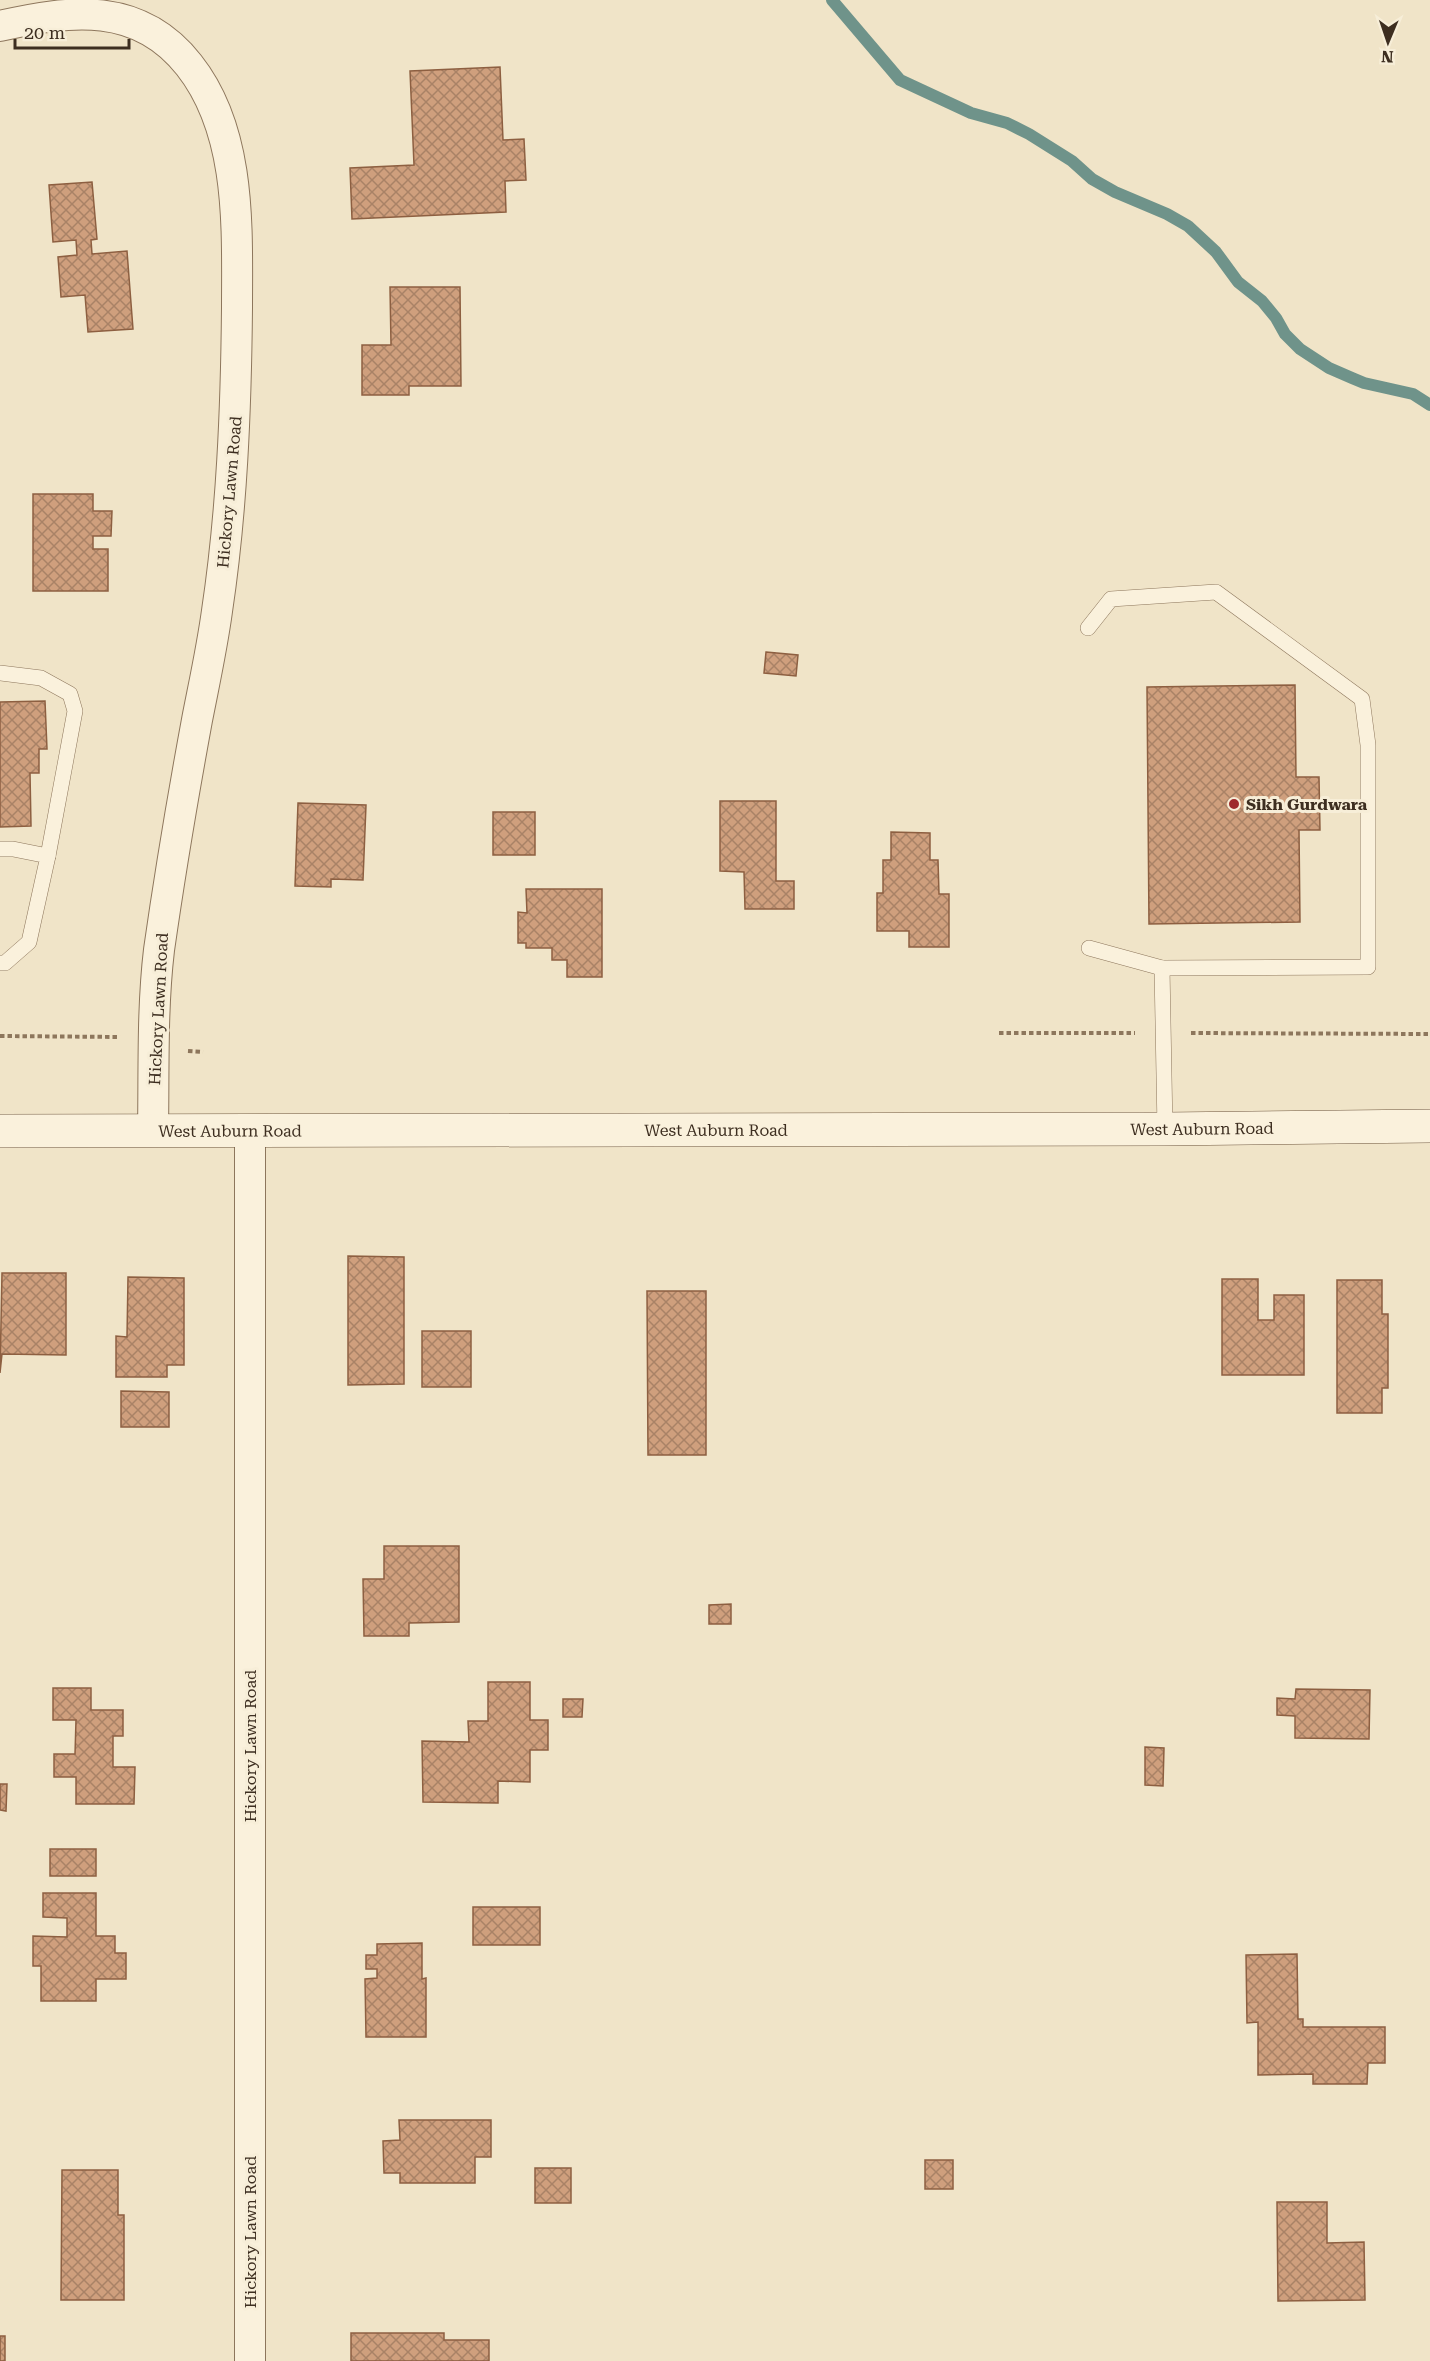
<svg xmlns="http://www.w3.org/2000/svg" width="1430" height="2361" viewBox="0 0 1430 2361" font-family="'Roboto Serif',serif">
<defs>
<pattern id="building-cross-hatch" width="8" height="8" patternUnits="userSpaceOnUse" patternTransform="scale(1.5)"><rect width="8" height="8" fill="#cf9f7d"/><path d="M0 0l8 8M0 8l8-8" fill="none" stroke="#a98266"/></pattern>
</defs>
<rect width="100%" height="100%" fill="#f0e4c8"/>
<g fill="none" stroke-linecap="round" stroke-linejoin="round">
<path stroke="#6f938a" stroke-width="12" d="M832 0 900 80 971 113 1007 123 1029 134 1072 161 1092 179 1115 192 1167 214 1188 226 1216 252 1238 282 1262 301 1276 318 1285 334 1300 349 1329 368 1352 378 1364 383 1413 394 1430 405"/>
</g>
<g fill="url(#building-cross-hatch)" stroke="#8d5f41" stroke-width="1.5">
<path d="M500 67 503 140 524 139 526 180 505 181 506 212 352 219 350 168 414 165 410 71Z"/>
<path d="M92 182 97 239 91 240 92 254 127 251 133 329 88 332 85 295 61 297 58 257 77 255 76 240 53 242 49 185Z"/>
<path d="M390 287H460L461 386H409V395H362V345H391Z"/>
<path d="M33 494H93V511H112L111 536H93V549H108V591H33Z"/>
<path d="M766 652 798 655 796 676 764 673Z"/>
<path d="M1295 685 1296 777H1319L1320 830H1299L1300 922 1149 924 1147 687Z"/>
<path d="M45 701 47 749H39V773H30L31 826 0 827V702Z"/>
<path d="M720 801H776V881H794V909H745L744 872 720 871Z"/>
<path d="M298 803 366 805 363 880 331 879V887L295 886Z"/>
<rect x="493" y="812" width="42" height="43"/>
<path d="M891 832 930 833V860H938L939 894H949V947H909V931H877V893H883V860H891Z"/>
<path d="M526 889H602V977H567V960H552V948H526V943H518V912L527 913Z"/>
<path d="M348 1256 404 1257V1384L348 1385Z"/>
<path d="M2 1273H66V1355L2 1354 0 1373Z"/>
<path d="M128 1277 184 1278V1365H167V1377H116V1336L127 1337Z"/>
<path d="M1222 1279H1258V1320H1274V1295H1304V1375H1222Z"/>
<path d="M1337 1280H1382V1314H1388V1388H1382V1413H1337Z"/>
<path d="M647 1291H706V1455H648Z"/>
<rect x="422" y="1331" width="49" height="56"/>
<path d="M121 1391 169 1392V1427H121Z"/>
<path d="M384 1546H459V1622L409 1623V1636H364L363 1579H384Z"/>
<path d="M731 1604V1624H709V1605Z"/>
<path d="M488 1682H530V1720H548V1750H530V1782L498 1781V1803L423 1802 422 1741 469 1742 468 1721H488Z"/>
<path d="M53 1688H91V1710H123V1736H113V1767H135L134 1804H76V1777H54V1754H75L76 1720H53Z"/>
<path d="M1296 1689 1370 1690 1369 1739 1295 1738V1716L1277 1715V1698L1295 1699Z"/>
<path d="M563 1699H583L582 1717H563Z"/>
<path d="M1145 1747 1164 1748 1163 1786 1145 1785Z"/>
<path d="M0 1784H7L6 1811 0 1810Z"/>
<rect x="50" y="1849" width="46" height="27"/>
<path d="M43 1893H96V1936H115V1953H126V1979H96V2001H41V1966H33V1936L67 1937V1918L43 1917Z"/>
<rect x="473" y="1907" width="67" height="38"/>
<path d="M422 1943V1979L426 1978V2037H366L365 1979 377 1978V1969H366V1955H377V1944Z"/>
<path d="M1297 1954 1298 2019H1303V2027H1385V2063H1368L1367 2084H1313V2074L1258 2075V2022L1247 2023 1246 1955Z"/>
<path d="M399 2120H491V2157H475V2183H400V2173H384L383 2141 400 2140Z"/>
<rect x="925" y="2160" width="28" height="29"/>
<rect x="535" y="2168" width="36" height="35"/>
<path d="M62 2170H118V2215H124V2300H61Z"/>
<path d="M1277 2202H1327V2243L1364 2242 1365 2300 1278 2301Z"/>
<path d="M351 2333H444V2340H489V2361H351Z"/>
<rect x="0" y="2336" width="5" height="25"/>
</g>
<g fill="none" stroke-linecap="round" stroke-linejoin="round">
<defs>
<g id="lane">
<path d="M1088 628 1111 599 1216 592 1362 699 1368 745V967L1162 968 1165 1129"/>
<path d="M0 673 41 678 70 694 75 711 48 856"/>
<path d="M0 849H13L48 856 29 942 5 963H0"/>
<path d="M1089 948 1162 968"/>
</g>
<g id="street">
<path d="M0 26C70 10 139 1 189 65 242 132 237 228 237 308 236 410 232 511 217 611 212 648 204 684 197 720 183 796 170 873 159 950 152 1009 154 1071 153 1131"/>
<path d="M250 1132V2361"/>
</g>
<g id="secondary">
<path id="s1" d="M0 1131 1165 1129 1430 1126"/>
</g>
</defs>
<use href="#lane" stroke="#8d765c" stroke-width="16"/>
<use href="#street" stroke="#8d765c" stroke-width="32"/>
<use href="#secondary" stroke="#6f573f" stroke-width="34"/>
<g stroke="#8d765c" stroke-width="4" stroke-dasharray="4.5 3" stroke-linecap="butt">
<path d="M999 1033H1135"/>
<path d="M1191 1033 1430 1034"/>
<path d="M0 1036 120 1037"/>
<path d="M188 1051 203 1052"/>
</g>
<use href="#lane" stroke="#faf1dc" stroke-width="15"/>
<use href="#street" stroke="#faf1dc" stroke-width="30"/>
<use href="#secondary" stroke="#faf1dc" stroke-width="33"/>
</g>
<circle fill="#9e2a2b" stroke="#f7eed8" stroke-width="2" cx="1234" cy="804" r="6"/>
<g text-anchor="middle" stroke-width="6" stroke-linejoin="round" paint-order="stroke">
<g font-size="16" fill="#3d2e20" stroke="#f7eed8">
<text transform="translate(229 492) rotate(-85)" y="6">Hickory Lawn Road</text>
<text transform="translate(158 1009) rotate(-87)" y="6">Hickory Lawn Road</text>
<text dy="6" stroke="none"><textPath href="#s1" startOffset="1202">West Auburn Road</textPath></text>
<text dy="6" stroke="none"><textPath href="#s1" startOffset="716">West Auburn Road</textPath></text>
<text dy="6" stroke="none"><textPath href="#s1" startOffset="230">West Auburn Road</textPath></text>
<text transform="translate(250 1746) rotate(-90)" y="6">Hickory Lawn Road</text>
<text transform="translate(250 2232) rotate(-90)" y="6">Hickory Lawn Road</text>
</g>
<g font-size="16" font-weight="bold" fill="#3d2e20" stroke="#f7eed8" text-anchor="start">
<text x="1246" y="810">Sikh Gurdwara</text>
</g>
</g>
<g transform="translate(1388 42) rotate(182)" stroke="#f7eed8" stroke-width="4.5" paint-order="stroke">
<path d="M0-4.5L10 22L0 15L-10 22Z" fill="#3d2e20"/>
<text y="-9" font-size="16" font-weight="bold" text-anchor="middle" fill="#3d2e20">N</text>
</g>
<path d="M15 39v9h114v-9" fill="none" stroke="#3d2e20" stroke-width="3"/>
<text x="24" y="39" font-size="18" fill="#3d2e20" stroke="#f7eed8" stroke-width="4.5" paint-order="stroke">20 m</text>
</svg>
